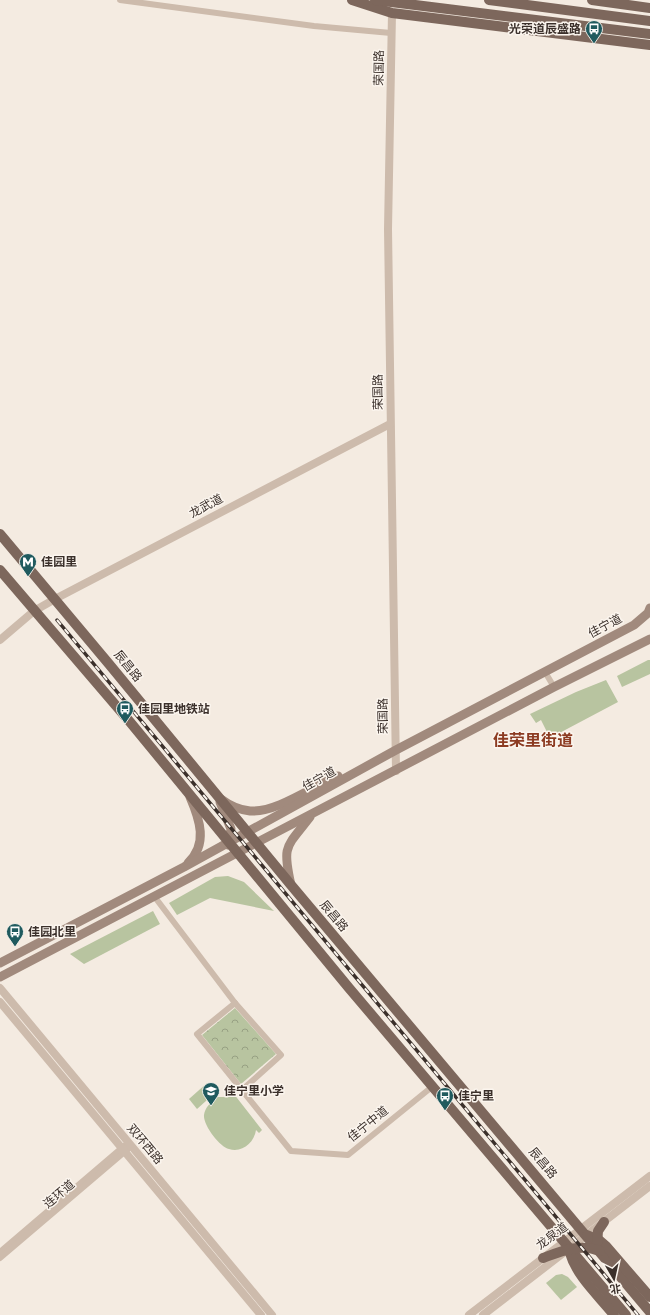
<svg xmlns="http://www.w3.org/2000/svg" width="650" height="1315" viewBox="0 0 650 1315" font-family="Quicksand,'Noto Sans SC',sans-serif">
<defs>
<pattern id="forest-crowns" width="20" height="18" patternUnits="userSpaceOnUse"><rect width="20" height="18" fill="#b8c4a0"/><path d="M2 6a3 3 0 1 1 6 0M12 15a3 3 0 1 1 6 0" fill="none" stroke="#97a083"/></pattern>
</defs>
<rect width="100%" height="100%" fill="#f4ebe1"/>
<g fill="#b8c4a0">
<path d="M648 660H650V674L622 687 617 676Z"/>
<path d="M606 680 618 702 550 738 541 720 536 723 530 714 576 692Z"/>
<path d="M228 876 244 882 274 911 210 898 177 915 169 903 215 877Z"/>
<path d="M153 911 160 924 84 964 70 954Z"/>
<path d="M207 1083 216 1092 197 1109 189 1099Z"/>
<path d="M230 1089 262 1130 259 1133 256 1130C254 1143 242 1153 229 1149 220 1147 203 1125 204 1115 205 1107 211 1103 216 1097H228L225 1093Z"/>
<path d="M562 1274 568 1277 577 1287 561 1300 546 1283 556 1275Z"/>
</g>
<path fill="url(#forest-crowns)" d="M235 1008 276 1054 241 1084 202 1035Z"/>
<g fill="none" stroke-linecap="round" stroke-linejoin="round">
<g stroke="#cdbbac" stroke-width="6">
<path d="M120 0 314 26 391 33"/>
<path d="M545 672 554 687"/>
<path d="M154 896 235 1003 281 1055 242 1090"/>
<path d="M235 1003 197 1034 291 1151 348 1155 433 1086"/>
<path d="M0 1252 124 1146"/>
<path d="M0 1258 128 1149"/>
</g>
<g stroke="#cdbbac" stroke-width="8">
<path d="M392 13 388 229 396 771"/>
<path d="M0 640 34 611 55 599 390 424"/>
<path d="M0 988 272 1315"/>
<path d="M0 1002 261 1315"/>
<path d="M469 1315 650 1176"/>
<path d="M483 1315 650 1186"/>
</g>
<g stroke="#a18a7d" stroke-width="9">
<path d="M221 799C229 805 240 810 250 811 277 813 313 786 338 776"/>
<path d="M220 802 231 829 228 845"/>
<path d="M188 863C208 844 200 820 190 797"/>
<path d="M291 885C282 845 286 848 310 817"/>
<path d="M0 963 184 867 396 750 634 625 648 613 650 608"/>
<path d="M0 977 554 687 650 639"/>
</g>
<g stroke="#7d675c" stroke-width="10">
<path d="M352 0 392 13 650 45"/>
<path d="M375 0 650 34"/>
<path d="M489 0 650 21"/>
<path d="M592 0 650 8"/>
<path d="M0 534 109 664 291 885 650 1312"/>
<path d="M0 570 130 722 349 988 626 1315"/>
<path d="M587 1235 599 1240 606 1246 650 1297"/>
<path d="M597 1244 598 1231 604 1222"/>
<path d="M570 1253C577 1277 599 1296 614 1315"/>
<path d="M543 1258C562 1251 580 1243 600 1251"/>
</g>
<defs>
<path id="rail" d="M57 620 638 1315"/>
</defs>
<use href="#rail" stroke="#3b302b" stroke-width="3.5"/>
<use href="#rail" stroke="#fbf5ee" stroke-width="2" stroke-dasharray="6" stroke-linecap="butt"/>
</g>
<defs>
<symbol id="bus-pin" viewBox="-11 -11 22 30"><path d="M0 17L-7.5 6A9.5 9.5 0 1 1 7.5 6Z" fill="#1f5a5e" stroke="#fbf5ee"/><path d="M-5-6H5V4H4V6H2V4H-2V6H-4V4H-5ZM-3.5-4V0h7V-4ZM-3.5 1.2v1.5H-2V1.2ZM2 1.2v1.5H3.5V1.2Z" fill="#fff"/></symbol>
<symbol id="metro-pin" viewBox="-11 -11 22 30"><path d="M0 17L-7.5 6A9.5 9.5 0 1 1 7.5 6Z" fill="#1f5a5e" stroke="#fbf5ee"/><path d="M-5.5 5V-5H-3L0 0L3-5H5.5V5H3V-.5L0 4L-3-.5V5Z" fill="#fff"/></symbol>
<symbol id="school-pin" viewBox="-11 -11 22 30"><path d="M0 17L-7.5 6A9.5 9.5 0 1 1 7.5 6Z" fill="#1f5a5e" stroke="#fbf5ee"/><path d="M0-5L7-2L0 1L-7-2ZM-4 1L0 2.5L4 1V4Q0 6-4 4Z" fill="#fff"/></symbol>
</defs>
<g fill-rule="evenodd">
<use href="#bus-pin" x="584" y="19" width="20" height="27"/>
<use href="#metro-pin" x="18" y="552" width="20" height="27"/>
<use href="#bus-pin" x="115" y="699" width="20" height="27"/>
<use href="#bus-pin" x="5" y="922" width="20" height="27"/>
<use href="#school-pin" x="201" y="1081" width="20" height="27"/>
<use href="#bus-pin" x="435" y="1086" width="20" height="27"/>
</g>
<g text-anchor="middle" stroke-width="3" stroke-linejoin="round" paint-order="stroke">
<g font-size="12" font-weight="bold" fill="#3b302b" stroke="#fbf5ee" text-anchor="start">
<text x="581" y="33" text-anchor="end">光荣道辰盛路</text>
<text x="41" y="566">佳园里</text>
<text x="138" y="713">佳园里地铁站</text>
<text x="28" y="936">佳园北里</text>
<text x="224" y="1095">佳宁里小学</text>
<text x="458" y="1100">佳宁里</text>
</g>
<g font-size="12" fill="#3b302b" stroke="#fbf5ee">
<text transform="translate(379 68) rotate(-89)" y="4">荣国路</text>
<text transform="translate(378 392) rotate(-91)" y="4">荣国路</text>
<text transform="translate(206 506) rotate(-28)" y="4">龙武道</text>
<text transform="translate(605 626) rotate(-28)" y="4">佳宁道</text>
<text transform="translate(128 666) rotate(51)" y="4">辰昌路</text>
<text transform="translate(383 716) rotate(-91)" y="4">荣国路</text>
<text transform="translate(319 779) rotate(-29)" y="4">佳宁道</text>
<text transform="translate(334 916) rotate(50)" y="4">辰昌路</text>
<text transform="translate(368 1124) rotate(-39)" y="4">佳宁中道</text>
<text transform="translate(145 1144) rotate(50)" y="4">双环西路</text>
<text transform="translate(543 1163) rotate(50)" y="4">辰昌路</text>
<text transform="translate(59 1194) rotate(-40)" y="4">连环道</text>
<text transform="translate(552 1236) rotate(-37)" y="4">龙泉道</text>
</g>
<g font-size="16" font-weight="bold" fill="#8c3b22" stroke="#fbf5ee">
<text x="533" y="746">佳荣里街道</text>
</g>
</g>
<g transform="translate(614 1279) rotate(171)" stroke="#fbf5ee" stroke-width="3" paint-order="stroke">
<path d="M0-3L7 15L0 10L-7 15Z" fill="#3b302b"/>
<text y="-6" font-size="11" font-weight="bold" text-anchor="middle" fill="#3b302b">北</text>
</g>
</svg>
